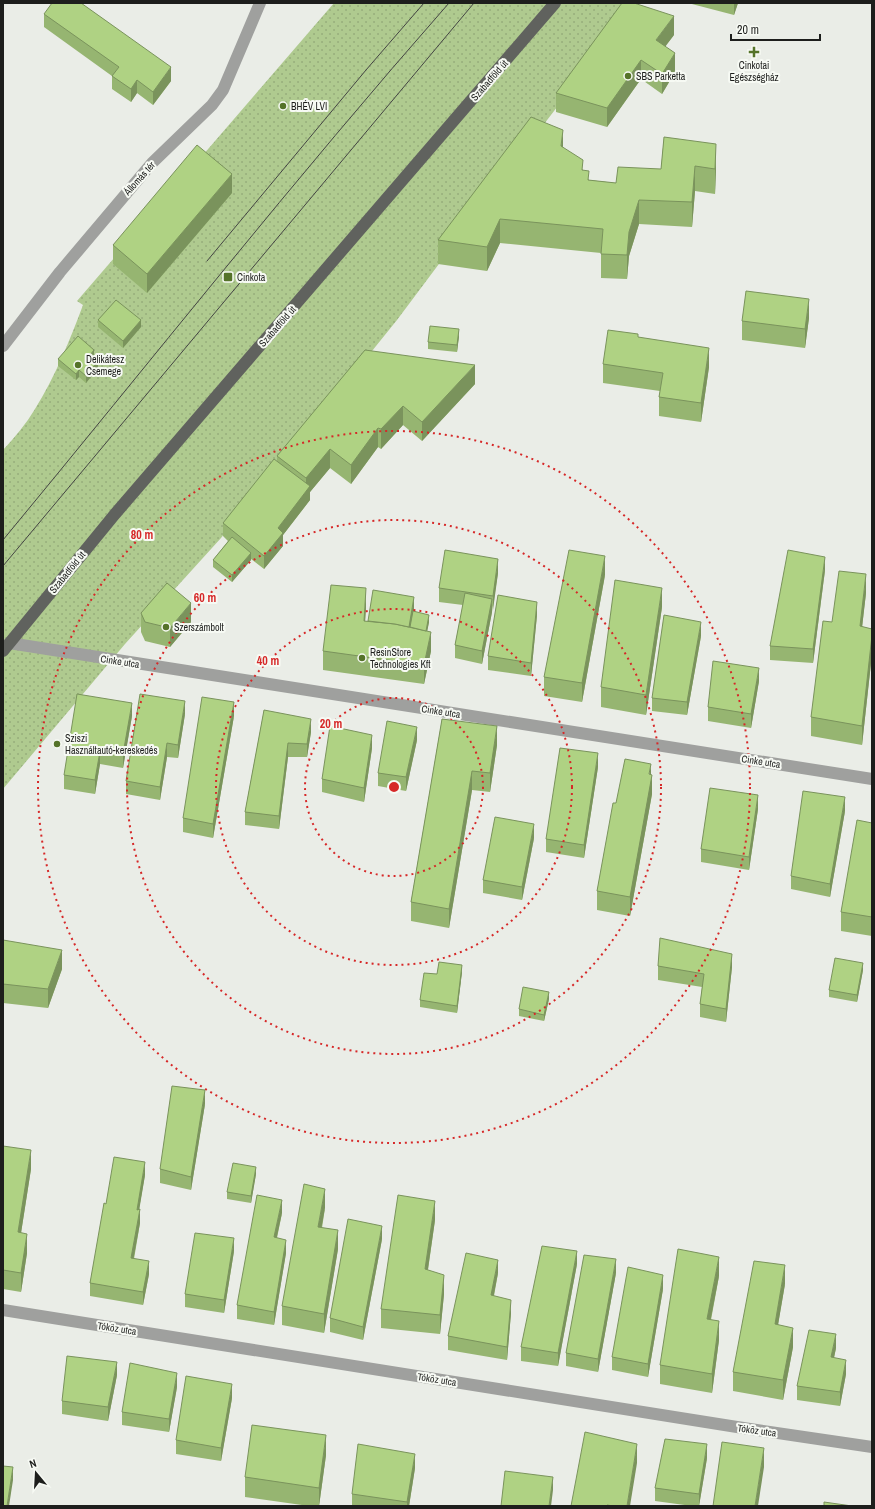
<svg xmlns="http://www.w3.org/2000/svg" width="875" height="1509" viewBox="0 0 875 1509" font-family="'Archivo Narrow',sans-serif">
<defs>
<pattern id="green-dots" width="8" height="8" patternUnits="userSpaceOnUse"><rect width="8" height="8" fill="#afca8f"/><path d="M2 2h.1M6 6h.1" fill="none" stroke="#96ad7b" stroke-width="1.8" stroke-linecap="round"/></pattern>
</defs>
<rect width="100%" height="100%" fill="#eaede7"/>
<path fill="url(#green-dots)" d="M334 3H637L531 141 397 320 221 538 125 644 3 789V450C15 437 26 424 35 409 55 377 70 340 83 305L77 301Z"/>
<g fill="none" stroke-linecap="round" stroke-linejoin="round">
<g stroke="#9fa09e" stroke-width="12">
<path d="M3 346 60 272 152 163 212 105 223 90 260 3"/>
<path d="M9 643 872 779"/>
<path d="M3 1310 737 1427 872 1447"/>
</g>
<path stroke="#60625e" stroke-width="12" d="M3 651 115 514 555 3"/>
<g stroke="#444543" stroke-width="1">
<path d="M207 261 366 70 424 3"/>
<path d="M3 540C151 361 295 178 449 3"/>
<path d="M3 566 474 3"/>
</g>
</g>
<g fill="#96b571">
<path d="M688 3H738L734 15Z"/>
<path d="M44 14 171 81 153 105 137 93 131 102 112 89V76L44 27Z"/>
<path d="M674 35 665 46 675 72 662 94 641 79 607 127 556 112V93Z"/>
<path d="M664 137 716 168 715 194 695 191 692 227 639 224 629 256 627 279 601 278V253L500 243 487 271 438 264V240L563 148 583 170 589 180 616 183 661 169Z"/>
<path d="M232 193 147 293 113 264V245Z"/>
<path d="M809 318 805 348 742 340V321Z"/>
<path d="M98 320 141 327 123 348 98 327Z"/>
<path d="M459 336 457 352 428 349V342Z"/>
<path d="M638 337 709 367 701 422 659 416V397L660 391 603 383V364Z"/>
<path d="M365 350 475 384 422 441 403 425 381 449 378 447 351 484 330 468 310 492V500L283 535V546L264 569 251 559V560L232 582 213 567V560L228 541 223 536V523L277 462V456Z"/>
<path d="M94 357 93 358 98 368 86 383 79 377 76 380 58 366V359Z"/>
<path d="M825 570 813 663 770 660V646Z"/>
<path d="M498 573 492 612 482 664 455 658V645L463 605 439 602V588Z"/>
<path d="M605 575 582 702 544 696V677Z"/>
<path d="M866 593 862 627 872 629V654L862 745 811 736V717L832 622Z"/>
<path d="M366 607 365 621H368L414 610V611L429 622 427 631 431 651 424 684 323 670V651Z"/>
<path d="M662 607 646 715 601 707V687Z"/>
<path d="M141 613 191 622 170 647 145 641 141 632Z"/>
<path d="M537 615 531 676 488 670V656Z"/>
<path d="M701 636 687 715 652 711V698Z"/>
<path d="M759 681 751 728 708 721V707Z"/>
<path d="M264 710 311 732 307 757H288L279 829 245 825V812Z"/>
<path d="M185 714 178 758 167 757 160 800 126 794V781Z"/>
<path d="M132 716 123 768 100 764 95 794 64 789V775Z"/>
<path d="M234 716 213 838 183 832V818Z"/>
<path d="M442 719 497 745 490 792 472 790 449 928 411 921V902Z"/>
<path d="M417 740 406 791 378 786V773Z"/>
<path d="M372 748 364 802 322 792V779Z"/>
<path d="M598 767 584 858 546 852V839Z"/>
<path d="M651 774 652 794 630 916 597 910V891L616 803Z"/>
<path d="M758 809 749 870 701 862V849Z"/>
<path d="M845 811 830 897 791 889V876Z"/>
<path d="M872 823V936L841 931V912Z"/>
<path d="M534 838 522 900 483 893V880Z"/>
<path d="M3 940 62 969 48 1008 3 1003Z"/>
<path d="M658 966 732 967 726 1022 700 1017V1004L702 987 658 980Z"/>
<path d="M863 970 857 1002 829 997V990Z"/>
<path d="M462 972 457 1013 420 1007V1000L437 974Z"/>
<path d="M549 999 544 1021 519 1016V1009Z"/>
<path d="M205 1104 191 1190 160 1183V1169Z"/>
<path d="M3 1146 31 1169 21 1233 27 1253 21 1292 3 1289Z"/>
<path d="M256 1174 251 1203 227 1199V1192Z"/>
<path d="M145 1175 139 1209 140 1223 134 1259 149 1274 143 1305 90 1296V1283L106 1204Z"/>
<path d="M325 1208 322 1228 338 1249 324 1333 282 1325V1306Z"/>
<path d="M282 1213 277 1238 286 1253 274 1325 237 1319V1305Z"/>
<path d="M435 1220 428 1270 444 1294 440 1334 381 1328V1309Z"/>
<path d="M382 1239 363 1340 330 1332V1318Z"/>
<path d="M234 1251 224 1313 185 1307V1294Z"/>
<path d="M577 1264 558 1366 521 1361V1347Z"/>
<path d="M498 1273 494 1296 511 1313 507 1360 448 1350V1336Z"/>
<path d="M616 1273 598 1372 566 1366V1353Z"/>
<path d="M719 1276 711 1320 719 1340 712 1393 660 1384V1365Z"/>
<path d="M785 1284 778 1324 793 1347 783 1400 733 1391V1372Z"/>
<path d="M663 1289 648 1377 612 1370V1357Z"/>
<path d="M836 1348 834 1358 846 1374 840 1406 797 1400V1386Z"/>
<path d="M117 1375 108 1421 62 1414V1401Z"/>
<path d="M177 1387 169 1432 122 1425V1412Z"/>
<path d="M232 1398 221 1461 176 1454V1440Z"/>
<path d="M326 1455 319 1506H309L245 1497V1477Z"/>
<path d="M707 1458 699 1506H692L655 1501V1488Z"/>
<path d="M415 1468 409 1506H352V1494Z"/>
</g>
<g fill="#7a935c">
<path d="M734 3H738L734 15Z"/>
<path d="M674 16V35L656 59V40Z"/>
<path d="M675 53V72L662 94V74Z"/>
<path d="M641 60V79L607 127V108Z"/>
<path d="M171 67V81L153 105V92Z"/>
<path d="M137 80V93L131 102V89Z"/>
<path d="M563 130V155L561 146Z"/>
<path d="M716 144V168L715 194V169Z"/>
<path d="M695 166V191L692 227V202Z"/>
<path d="M232 174V193L147 293V274Z"/>
<path d="M639 200V224L629 256 627 279V255L629 232Z"/>
<path d="M500 219V243L487 271V247Z"/>
<path d="M809 299V318L805 348V329Z"/>
<path d="M141 320V327L123 348V341Z"/>
<path d="M459 329V336L457 352V345Z"/>
<path d="M709 348V367L701 422V403Z"/>
<path d="M94 350V357L90 362V355Z"/>
<path d="M98 361V368L86 383V376Z"/>
<path d="M475 365V384L422 441V422Z"/>
<path d="M79 370V377L76 380V374Z"/>
<path d="M403 406V425L381 449V429Z"/>
<path d="M378 428V447L351 484V465Z"/>
<path d="M330 449V468L310 492V500L283 535V546L264 569V556L278 528 306 491V478Z"/>
<path d="M251 553V560L232 582V575Z"/>
<path d="M605 556V575L582 702V683Z"/>
<path d="M825 557V570L813 663V649Z"/>
<path d="M498 559V573L493 610V596Z"/>
<path d="M866 574V593L860 645V626Z"/>
<path d="M366 588V607L364 640V621Z"/>
<path d="M662 588V607L646 715V695Z"/>
<path d="M414 597V610L409 638 408 631Z"/>
<path d="M492 599V612L482 664V651Z"/>
<path d="M537 602V615L531 676V663Z"/>
<path d="M191 603V622L170 647V628Z"/>
<path d="M429 615V622L424 648V641Z"/>
<path d="M701 622V636L687 715V702Z"/>
<path d="M431 632V651L424 684V665Z"/>
<path d="M872 635V654L862 745V726Z"/>
<path d="M759 668V681L751 728V714Z"/>
<path d="M185 701V714L178 758V745Z"/>
<path d="M234 702V716L213 838V824Z"/>
<path d="M132 703V716L123 768V754Z"/>
<path d="M311 719V732L307 757V744Z"/>
<path d="M497 726V745L490 792V773Z"/>
<path d="M417 727V740L406 791V777Z"/>
<path d="M372 735V748L364 802V788Z"/>
<path d="M167 743V757L160 800V787Z"/>
<path d="M288 743V757L279 829V816Z"/>
<path d="M100 751V764L95 794V780Z"/>
<path d="M598 753V767L584 858V845Z"/>
<path d="M651 764V781L652 775V794L630 916V897Z"/>
<path d="M472 771V790L449 928V909Z"/>
<path d="M758 795V809L749 870V857Z"/>
<path d="M845 797V811L830 897V884Z"/>
<path d="M534 824V838L522 900V887Z"/>
<path d="M62 950V969L48 1008V989Z"/>
<path d="M732 954V967L726 1022V1009Z"/>
<path d="M863 963V970L857 1002V995Z"/>
<path d="M462 965V972L457 1013V1006Z"/>
<path d="M549 992V999L544 1021V1015Z"/>
<path d="M205 1090V1104L191 1190V1177Z"/>
<path d="M31 1150V1169L18 1252V1232Z"/>
<path d="M145 1162V1175L137 1223V1210Z"/>
<path d="M256 1167V1174L251 1203V1196Z"/>
<path d="M325 1189V1208L318 1246V1227Z"/>
<path d="M282 1200V1213L274 1250V1237Z"/>
<path d="M435 1201V1220L425 1289V1269Z"/>
<path d="M140 1209V1223L131 1272V1258Z"/>
<path d="M382 1226V1239L363 1340V1327Z"/>
<path d="M338 1230V1249L324 1333V1314Z"/>
<path d="M27 1234V1253L21 1292V1273Z"/>
<path d="M234 1238V1251L224 1313V1300Z"/>
<path d="M286 1240V1253L274 1325V1312Z"/>
<path d="M577 1251V1264L558 1366V1353Z"/>
<path d="M719 1257V1276L707 1338V1319Z"/>
<path d="M616 1259V1273L598 1372V1359Z"/>
<path d="M498 1260V1273L491 1309V1295Z"/>
<path d="M149 1261V1274L143 1305V1292Z"/>
<path d="M785 1265V1284L775 1343V1324Z"/>
<path d="M444 1275V1294L440 1334V1315Z"/>
<path d="M663 1275V1289L648 1377V1364Z"/>
<path d="M511 1300V1313L507 1360V1347Z"/>
<path d="M719 1321V1340L712 1393V1374Z"/>
<path d="M793 1328V1347L783 1400V1380Z"/>
<path d="M836 1334V1348L831 1371V1357Z"/>
<path d="M846 1360V1374L840 1406V1392Z"/>
<path d="M117 1362V1375L108 1421V1407Z"/>
<path d="M177 1373V1387L169 1432V1419Z"/>
<path d="M232 1384V1398L221 1461V1448Z"/>
<path d="M326 1435V1455L319 1506V1488Z"/>
<path d="M637 1444V1463L630 1506H627Z"/>
<path d="M707 1444V1458L699 1506V1494Z"/>
<path d="M764 1448V1467L758 1506H755Z"/>
<path d="M415 1454V1468L409 1506H407V1502Z"/>
<path d="M13 1467V1480L9 1506H7Z"/>
<path d="M553 1477V1490L551 1506H549Z"/>
</g>
<g fill="#afd283" stroke="#7a935c">
<path d="M52 3H81L171 67 153 92 137 80 131 89 112 76 119 67 44 14Z"/>
<path d="M622 3H634L674 16 656 40 675 53 662 74 641 60 607 108 556 93Z"/>
<path d="M531 117 563 130 561 146 583 160 582 170 589 171 588 180 616 183 618 167 661 169 664 137 716 144 715 169 695 166 692 202 639 200 629 232 627 255 601 254 603 229 500 219 487 247 438 240Z"/>
<path d="M197 145 232 174 147 274 113 245Z"/>
<path d="M746 291 809 299 805 329 742 321Z"/>
<path d="M116 300 141 320 123 341 98 320Z"/>
<path d="M430 326 459 329 457 345 428 342Z"/>
<path d="M608 330 638 334V337L709 348 701 403 659 397 663 373 603 364Z"/>
<path d="M78 336 94 350 90 355 98 361 86 376 79 370 76 374 58 359Z"/>
<path d="M365 350 475 365 422 422 403 406 381 429 378 428 351 465 330 449 306 478 277 456Z"/>
<path d="M274 459 310 486 278 528 283 533 264 556 223 523Z"/>
<path d="M232 537 251 553 232 575 213 560Z"/>
<path d="M445 550 498 559 493 596 439 588Z"/>
<path d="M569 550 605 556 582 683 544 677Z"/>
<path d="M788 550 825 557 813 649 770 646Z"/>
<path d="M839 571 866 574 860 626 872 629V635L862 726 811 717 823 621 832 622Z"/>
<path d="M615 580 662 588 646 695 601 687Z"/>
<path d="M167 583 191 603 170 628 145 622 141 613Z"/>
<path d="M331 585 366 588 364 621 395 624 431 632 424 665 323 651Z"/>
<path d="M373 590 414 597 409 627 395 624 368 621Z"/>
<path d="M465 593 492 599 482 651 455 645Z"/>
<path d="M498 595 537 602 531 663 488 656Z"/>
<path d="M413 611 429 615 426 631 410 627Z"/>
<path d="M664 615 701 622 687 702 652 698Z"/>
<path d="M713 661 759 668 751 714 708 707Z"/>
<path d="M77 694 132 703 123 754 100 751 95 780 64 775Z"/>
<path d="M140 694 185 701 178 745 167 743 160 787 126 781Z"/>
<path d="M202 697 234 702 213 824 183 818Z"/>
<path d="M264 710 311 719 307 744 288 743 279 816 245 812Z"/>
<path d="M442 719 497 726 490 773 472 771 449 909 411 902Z"/>
<path d="M387 721 417 727 406 777 378 773Z"/>
<path d="M330 726 372 735 364 788 322 779Z"/>
<path d="M560 748 598 753 584 845 546 839Z"/>
<path d="M625 759 651 764 649 774 652 775 630 897 597 891 613 803H616Z"/>
<path d="M710 788 758 795 749 857 701 849Z"/>
<path d="M803 791 845 797 830 884 791 876Z"/>
<path d="M495 817 534 824 522 887 483 880Z"/>
<path d="M857 820 872 823V917L841 912Z"/>
<path d="M660 938 732 954 726 1009 700 1004 704 974 658 966Z"/>
<path d="M3 940 62 950 48 989 3 984Z"/>
<path d="M835 958 863 963 857 995 829 990Z"/>
<path d="M439 962 462 965 457 1006 420 1000 424 973 437 974Z"/>
<path d="M523 987 549 992 544 1015 519 1009Z"/>
<path d="M172 1086 205 1090 191 1177 160 1169Z"/>
<path d="M3 1146 31 1150 18 1232 27 1234 21 1273 3 1270Z"/>
<path d="M114 1157 145 1162 137 1210 140 1209 131 1258 149 1261 143 1292 90 1283 104 1203 106 1204Z"/>
<path d="M233 1163 256 1167 251 1196 227 1192Z"/>
<path d="M304 1184 325 1189 318 1227 338 1230 324 1314 282 1306Z"/>
<path d="M257 1195 282 1200 274 1237 286 1240 274 1312 237 1305Z"/>
<path d="M398 1195 435 1201 425 1269 444 1275 440 1315 381 1309Z"/>
<path d="M348 1219 382 1226 363 1327 330 1318Z"/>
<path d="M195 1233 234 1238 224 1300 185 1294Z"/>
<path d="M542 1246 577 1251 558 1353 521 1347Z"/>
<path d="M678 1249 719 1257 707 1319 719 1321 712 1374 660 1365Z"/>
<path d="M466 1253 498 1260 491 1295 511 1300 507 1347 448 1336Z"/>
<path d="M584 1255 616 1259 598 1359 566 1353Z"/>
<path d="M754 1261 785 1265 775 1324 793 1328 783 1380 733 1372Z"/>
<path d="M628 1267 663 1275 648 1364 612 1357Z"/>
<path d="M809 1330 836 1334 831 1357 846 1360 840 1392 797 1386Z"/>
<path d="M67 1356 117 1362 108 1407 62 1401Z"/>
<path d="M130 1363 177 1373 169 1419 122 1412Z"/>
<path d="M186 1376 232 1384 221 1448 176 1440Z"/>
<path d="M252 1425 326 1435 319 1488 245 1477Z"/>
<path d="M585 1432 637 1444 627 1506H613L607 1505V1506H571Z"/>
<path d="M665 1439 707 1444 699 1494 655 1488Z"/>
<path d="M722 1442 764 1448 755 1506H713Z"/>
<path d="M358 1444 415 1454 407 1502 352 1494Z"/>
<path d="M3 1466 13 1467 7 1506H3Z"/>
<path d="M505 1471 553 1477 549 1506H501Z"/>
<path d="M824 1502 852 1506H824Z"/>
</g>
<g fill="none" stroke="#d62828" stroke-width="2" stroke-dasharray="2 4">
<circle cx="394" cy="787" r="89"/>
<circle cx="394" cy="787" r="178"/>
<circle cx="394" cy="787" r="267"/>
<circle cx="394" cy="787" r="356"/>
</g>
<g fill="#557329" stroke="#f7faf4" stroke-width="1.5">
<path d="M752 46h4v4h4v4h-4v4h-4v-4h-4v-4h4z"/>
<circle cx="628" cy="76" r="4"/>
<circle cx="283" cy="106" r="4"/>
<rect x="223" y="272" width="10" height="10" rx="2"/>
<circle cx="78" cy="365" r="4"/>
<circle cx="166" cy="627" r="4"/>
<circle cx="362" cy="658" r="4"/>
<circle cx="57" cy="744" r="4"/>
</g>
<g text-anchor="middle" stroke-width="4" stroke-linejoin="round" paint-order="stroke">
<g font-size="10" fill="#1d1e1c" stroke="#f7faf4" text-anchor="start">
<text x="754" y="69" text-anchor="middle">Cinkotai<tspan x="754" dy="12">Egészségház</tspan></text>
<text x="636" y="80">SBS Parketta</text>
<text x="291" y="110">BHÉV LVI</text>
<text x="237" y="281">Cinkota</text>
<text x="86" y="363">Delikátesz<tspan x="86" dy="12">Csemege</tspan></text>
<text x="174" y="631">Szerszámbolt</text>
<text x="370" y="656">ResinStore<tspan x="370" dy="12">Technologies Kft</tspan></text>
<text x="65" y="742">Sziszi<tspan x="65" dy="12">Használtautó-kereskedés</tspan></text>
</g>
<g font-size="10" fill="#1d1e1c" stroke="#f7faf4">
<text transform="translate(489 80) rotate(-49)" y="4">Szabadföld út</text>
<text transform="translate(139 178) rotate(-48)" y="4">Állomás tér</text>
<text transform="translate(277 326) rotate(-49)" y="4">Szabadföld út</text>
<text transform="translate(67 572) rotate(-51)" y="4">Szabadföld út</text>
<text transform="translate(120 661) rotate(9)" y="4">Cinke utca</text>
<text transform="translate(441 711) rotate(9)" y="4">Cinke utca</text>
<text transform="translate(761 761) rotate(9)" y="4">Cinke utca</text>
<text transform="translate(117 1328) rotate(9)" y="4">Tóköz utca</text>
<text transform="translate(437 1379) rotate(9)" y="4">Tóköz utca</text>
<text transform="translate(757 1430) rotate(8)" y="4">Tóköz utca</text>
</g>
</g>
<circle cx="394" cy="787" r="6" fill="#d62828" stroke="#f7faf4" stroke-width="2"/>
<g font-size="12" text-anchor="middle" font-weight="bold" fill="#d62828" stroke="#f7faf4" stroke-width="4" stroke-linejoin="round" paint-order="stroke">
<text x="142" y="539">80 m</text>
<text x="205" y="602">60 m</text>
<text x="268" y="665">40 m</text>
<text x="331" y="728">20 m</text>
</g>
<rect width="875" height="1509" fill="none" stroke="#1d1e1c" stroke-width="8"/>
<g transform="translate(36 1473) rotate(342)" stroke="#f7faf4" stroke-width="3" paint-order="stroke">
<path d="M0-3L7 15L0 10L-7 15Z" fill="#1d1e1c"/>
<text y="-6" font-size="11" font-weight="bold" text-anchor="middle" fill="#1d1e1c">N</text>
</g>
<path d="M731 34v6h89v-6" fill="none" stroke="#1d1e1c" stroke-width="2"/>
<text x="737" y="34" font-size="12" fill="#1d1e1c" stroke="#f7faf4" stroke-width="3" paint-order="stroke">20 m</text>
</svg>
